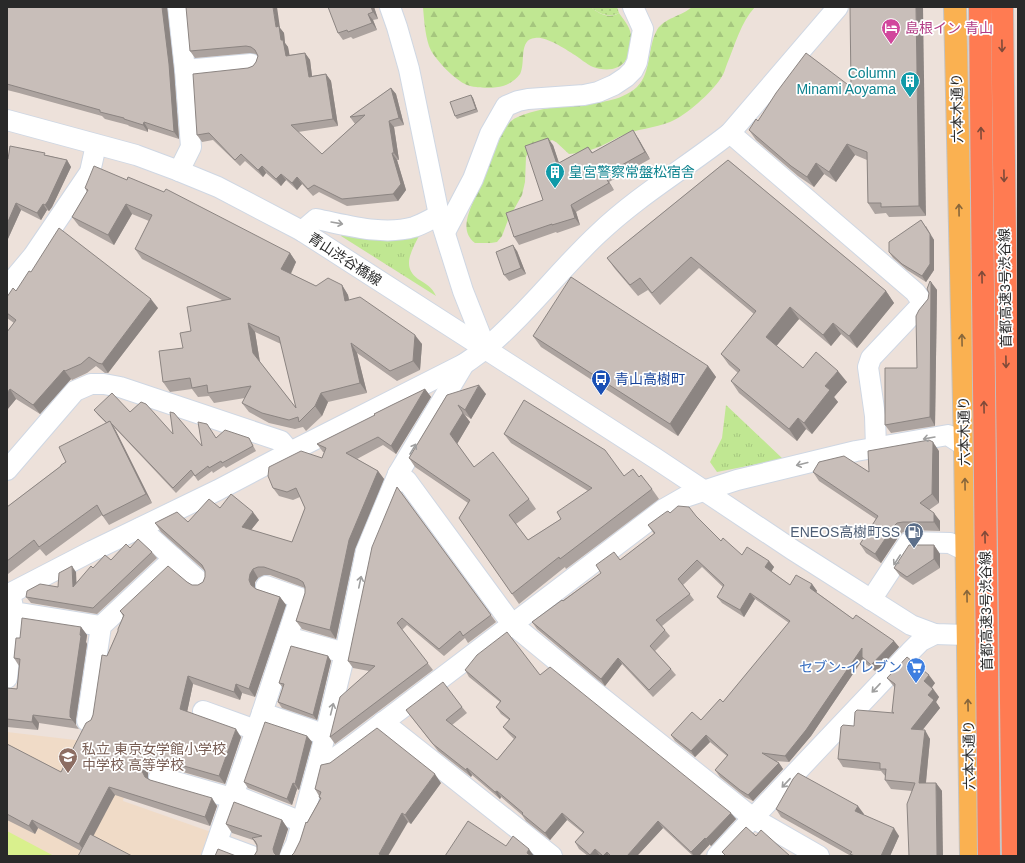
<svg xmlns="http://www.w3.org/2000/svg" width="1025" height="863" viewBox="0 0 1025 863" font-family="Arial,'Noto Sans JP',sans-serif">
<defs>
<pattern id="grass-tufts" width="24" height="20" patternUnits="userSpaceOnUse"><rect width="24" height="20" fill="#c0e792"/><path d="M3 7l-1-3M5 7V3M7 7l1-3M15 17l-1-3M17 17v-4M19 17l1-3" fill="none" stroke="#a5c67e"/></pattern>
<pattern id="forest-firs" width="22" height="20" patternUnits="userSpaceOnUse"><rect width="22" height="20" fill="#c0e792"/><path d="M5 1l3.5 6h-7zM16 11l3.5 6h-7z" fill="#a5c67e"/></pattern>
<pattern id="garden-dots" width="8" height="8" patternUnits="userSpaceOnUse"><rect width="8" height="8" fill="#c0e792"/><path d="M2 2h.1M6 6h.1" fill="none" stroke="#a5c67e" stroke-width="1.8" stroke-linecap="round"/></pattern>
</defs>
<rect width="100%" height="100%" fill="#ede1da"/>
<path fill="#f0dbc7" d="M7 732 135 747 123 801 214 833 206 856H7Z"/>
<g fill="url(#grass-tufts)">
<path d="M344 228 394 235 419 236C412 250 401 267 418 279 426 284 432 287 436 296L341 236Z"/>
<path d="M726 405 783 459 717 472 710 462 722 438Z"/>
</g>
<g fill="url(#forest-firs)">
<path d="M423 7H591C599 14 609 19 619 13 626 23 633 30 631 43 630 48 629 56 626 60 619 71 604 71 593 67 586 64 580 58 573 54 564 48 545 36 535 38 518 39 526 64 520 74 516 80 509 84 503 86 494 89 475 88 467 85 455 80 433 58 429 46 425 34 424 19 423 7Z"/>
<path d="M692 7H755C741 22 735 45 727 64 725 69 724 74 721 78 711 93 687 115 670 122 655 128 636 129 621 136 603 145 590 153 569 154L556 142 552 140 529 150 526 157 525 182 522 195 508 220 502 236 497 242 491 243H475C460 231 468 215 474 199 482 180 489 162 498 143 501 136 504 128 510 122 515 117 525 114 532 112 546 108 562 105 577 104 597 103 620 102 637 87 652 72 647 48 657 30 664 18 682 16 692 7Z"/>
</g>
<path fill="url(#garden-dots)" d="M591 7H617L619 13C609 18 599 14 591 7Z"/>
<path fill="#d9f08d" d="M7 831 54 856H7Z"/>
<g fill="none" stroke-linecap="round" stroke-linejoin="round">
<defs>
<g id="minor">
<path d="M178 7 185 70 191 147 179 171"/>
<path d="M390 7 397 27 409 69 439 215 463 291 486 349"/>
<path d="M185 70 251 64"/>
<path d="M7 120 136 155 179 171 218 187 302 231 655 458 793 550 911 625 935 634 967 635"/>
<path d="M730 133 915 292 923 303 871 358 868 367 875 416 876 448"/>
<path d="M302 231 316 219C347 225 383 236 414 227 423 224 431 219 439 215"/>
<path d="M445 232 473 179 490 134 506 106 518 101 528 99 584 95 598 92 614 85 626 77 633 70 637 62 643 29 633 7"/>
<path d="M7 287 33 256 90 172 96 145"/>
<path d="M7 470 75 391 91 384H104L120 387 281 441 290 452"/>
<path d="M398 474 407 481 512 624 596 693 753 818 819 856"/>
<path d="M140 528 200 582"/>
<path d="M10 593 14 612 101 626"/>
<path d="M7 595 92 551 218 490 290 452 464 364C471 359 479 354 486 348 527 314 560 269 599 233 639 195 687 167 730 133L838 7"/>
<path d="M871 600 909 542 950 543 966 551"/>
<path d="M287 637 345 653"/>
<path d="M7 678 14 612"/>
<path d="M203 711 256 730"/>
<path d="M262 713 300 598 266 586"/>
<path d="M87 721 101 626 174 558"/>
<path d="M383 722 552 856"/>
<path d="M319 760 329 762 352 746 664 509 685 497 737 480 856 451 948 435 965 446"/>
<path d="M159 777 225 796 244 799 302 822"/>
<path d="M217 843 252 856"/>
<path d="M212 856 262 713 326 735"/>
<path d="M290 856 296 844 319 760 345 653 366 551 398 474 464 364"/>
<path d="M717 856 910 652 921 641 935 634"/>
</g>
<g id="major">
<path d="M955 7 965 446 971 856"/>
<path d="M993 676V665L1000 637"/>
</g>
</defs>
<use href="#minor" stroke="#cfd7e3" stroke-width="22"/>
<use href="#major" stroke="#c3c3c3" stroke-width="24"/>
<use href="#minor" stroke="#fff" stroke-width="20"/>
<use href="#major" stroke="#fab151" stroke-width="22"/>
<defs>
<g id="highway-bridge">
<path d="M980 7 989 856"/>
<path d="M1002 7 1013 856"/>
</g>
</defs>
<use href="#highway-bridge" stroke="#c3c3c3" stroke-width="24" stroke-linecap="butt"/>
<use href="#highway-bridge" stroke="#ff7b52" stroke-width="22"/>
</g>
<g fill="#aca39f" fill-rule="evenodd">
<path d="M7 7 167 8 174 71 179 139 148 129V132L129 126 128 125 105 119 102 116 19 93 7 90Z"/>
<path d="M374 7 378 19 373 20 377 30 353 39 351 37 343 40 338 33Z"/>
<path d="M280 28 284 33 285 43 288 47 289 55 305 53 310 60 312 76 326 74 331 81 338 126 298 132 322 154 355 124 350 117 391 88 396 94 404 125 394 127 399 160H397L406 190 398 201 347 206 319 192 313 196 302 184 297 190 286 180 281 186 266 173 263 177 245 161 240 166 213 140 202 142 197 135 248 68 253 66 256 62 258 56 256 54 250 53 195 58 190 51Z"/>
<path d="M851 87 926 216 889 217 886 213 875 214 868 203 867 160 855 155 836 182 824 174 814 187 798 176 756 140 749 130 758 121Z"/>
<path d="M471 95 473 98 478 112 457 119 455 116Z"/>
<path d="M638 138 650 159 609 182 614 190 576 212 580 225 557 233 556 232 519 245 514 237 543 200 553 145 559 163 588 147 593 153Z"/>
<path d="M46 155 67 160 71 167 52 207 49 211 47 210 41 220 21 210 7 241V158Z"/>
<path d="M728 160 886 291 894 303 857 348 841 334 831 346 799 319 776 346 803 368 847 382 834 397 838 402 812 434 806 429 797 441 739 393 731 381 738 373 729 365 721 354 754 314 699 268 660 305 648 290 638 296 615 269 607 258Z"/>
<path d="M85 188 290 253 296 262 291 274 316 286 342 285 348 295 349 300 422 344 420 370 397 381 357 353 367 393 328 402 322 416 306 431 303 427 295 429 269 423 249 412 242 403 245 398 214 403 209 396 198 397 192 389 170 392 163 382 183 348 191 331 222 300 142 259 135 249 149 221 132 214 114 245 79 226 72 217 87 192ZM255 332 281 344 296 408 260 362Z"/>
<path d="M926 226 934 240V270L926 282 907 270 893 258 889 252Z"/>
<path d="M517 251 526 274 509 281 504 275Z"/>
<path d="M31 272 158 308 108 373H105L96 366 87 373 72 380 71 379 40 414 16 399 7 410 14 323 7 318V313L16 291Z"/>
<path d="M931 282 937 290 935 426 891 433 885 425 917 368Z"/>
<path d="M533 336 708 366 716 377 678 436 541 347Z"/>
<path d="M425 389 431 397 396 454 383 445 357 459 378 471 384 479 355 549 336 639 302 629 296 621 305 593V588L270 575H264L258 578 255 582V587L256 589 280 597 286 605 255 697 242 693 240 700 193 684 187 712 241 737 225 784 162 766H157L151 768 148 773V778L150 780 217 806 210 826 115 795 81 851 38 828 35 834 7 820V744L61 772 91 720 93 715 107 656 118 631 123 616 120 611 187 582 192 585H198L203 582 205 577V571L161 532 155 523 188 522 220 508 259 520 251 530 292 542 305 508 300 497 293 500 279 496 273 488 322 458 324 452H323L317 444 374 416V414Z"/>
<path d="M486 394 471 419 465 415 470 422 457 444 474 467 529 499 536 509 516 524 528 540 561 519 588 491 511 443 504 434 624 476 639 477 652 489 659 499 566 569 565 567 519 604 459 518 468 503 415 467 409 458 447 395Z"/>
<path d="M94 410 130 412 173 434 202 446 216 438H249L256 451 226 468 224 466 213 473 212 471 198 481 194 475 176 493 113 426 116 431 152 503 109 525 102 515 46 556 40 549 8 574 7 573V507L61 466 106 423 98 415Z"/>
<path d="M939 451V503L929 510 940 521V531L909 530 903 532 899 536 881 563 866 553 860 544 876 519 819 481 813 472H869Z"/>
<path d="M397 487 496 622 468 643 465 638 444 656 407 625 402 630 433 670 335 744 330 737 369 671 353 668 348 661Z"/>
<path d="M670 513 696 516 721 541 742 555 769 561 774 567 771 571 790 585 812 584 817 591 816 592 853 619 894 641 899 647 876 672 866 664 863 659 811 736 789 762 775 761 779 763 783 769 753 801 745 797 720 777 715 770 727 756 710 742 695 757 675 741 671 735 701 720 723 702 789 623 755 599 744 617 722 603 717 597 723 587 702 567 683 585 694 600 662 626 665 630 670 636 655 651 671 669 676 675 653 697 622 664 605 686 537 629 532 622 620 560 654 534 648 525Z"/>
<path d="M934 545 940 554V568L913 585 900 576 894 568Z"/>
<path d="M130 548 152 552 157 558 97 614 31 603 26 597 58 587 76 572V583L93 568 111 560Z"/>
<path d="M81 627 87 635 86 642 87 644 76 719V725L79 729 39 723 38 730 7 727V688L17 689 19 666 14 658 20 638Z"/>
<path d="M328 656 331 661 317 720 282 708 278 702 283 688 279 683Z"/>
<path d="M465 670 540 675 736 819 711 846 710 844 699 856H693L663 828 637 856H588L579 849 575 842 583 833 567 820 550 840 526 821 522 815 501 797 500 799 472 775 471 777 438 751 406 710 462 707 467 713 452 725 497 760 514 739 508 733 503 727 509 720 501 714 496 707 500 702 469 677Z"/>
<path d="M887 678 935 683 932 687 939 697 936 702 940 708 922 730 930 739 926 783H936L942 791H912L891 789 885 780 886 777 881 771 843 767 838 759 854 726 893 713 892 712 895 688Z"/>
<path d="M307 736 312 742 299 790 297 789 292 805 248 788 244 782Z"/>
<path d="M441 783 411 824 408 822 294 853 300 841 307 823 320 799 319 797V796L315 789Z"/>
<path d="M776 809 864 814V815L899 836 890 856H851L781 817Z"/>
<path d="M282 820 288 829 279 856H254L257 851V846L253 840 232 833 226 824Z"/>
</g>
<g fill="#8c8582">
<path d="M162 7H167L174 71 179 139 174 132Z"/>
<path d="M273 7H277L280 28 284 33 285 43 288 47 291 62 286 56 281 40 276 27Z"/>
<path d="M371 7H374L378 19 373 12Z"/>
<path d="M916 7H923L926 216 919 206Z"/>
<path d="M368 14 373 20 377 30 372 23Z"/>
<path d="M305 53 310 60 313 84 309 77Z"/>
<path d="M326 74 331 81 338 126 333 119Z"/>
<path d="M391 88 396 94 404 125 399 118Z"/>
<path d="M471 95 473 98 478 112 476 109Z"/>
<path d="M389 121 394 127 399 160 394 153Z"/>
<path d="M144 122 148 129V132L143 125Z"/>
<path d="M633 130 638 138 650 159 645 152Z"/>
<path d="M548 138 553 145 562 172 557 164Z"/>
<path d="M847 144 855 155 836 182 829 172Z"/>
<path d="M392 153 397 160 406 190 398 201 393 194Z"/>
<path d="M67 160 71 167 52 207 49 211 45 205Z"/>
<path d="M816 163 824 174 814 187 807 177Z"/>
<path d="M262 166 266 173 263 177 258 170Z"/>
<path d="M281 174 286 180 281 186 276 179Z"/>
<path d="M604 175 609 182 614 190 609 183Z"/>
<path d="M297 177 302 184 297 190 292 183Z"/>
<path d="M16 203 21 210 7 241V224Z"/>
<path d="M43 204 47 210 41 220 37 213Z"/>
<path d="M126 204 132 214 114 245 108 235Z"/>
<path d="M571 205 576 212 580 225 575 218Z"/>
<path d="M921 220 934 240V270L926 282 922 276Z"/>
<path d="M513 245 517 251 526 274 521 268Z"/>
<path d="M290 253 296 262 288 279 281 269Z"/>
<path d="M931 282 937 290 935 426 930 417Z"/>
<path d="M342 285 348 295 351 310 345 301Z"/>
<path d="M886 291 894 303 857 348 849 336Z"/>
<path d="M151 299 158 308 108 373 102 364Z"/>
<path d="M790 307 799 319 774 349 766 337Z"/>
<path d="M248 323 255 332 260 363 253 353Z"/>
<path d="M833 323 841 334 831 346 823 335Z"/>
<path d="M415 335 422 344 420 370 413 361Z"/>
<path d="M351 343 357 353 367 393 360 383Z"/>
<path d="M708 366 716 377 678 436 670 424Z"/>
<path d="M64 370 71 379 40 414 33 405Z"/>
<path d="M838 371 847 382 834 397 838 402 812 434 804 423 825 386Z"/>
<path d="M479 385 486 394 471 419 465 410Z"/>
<path d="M10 389 16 399 7 410V393Z"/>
<path d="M425 389 431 397 396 454 391 446Z"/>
<path d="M321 393 328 402 322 416 315 406Z"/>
<path d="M463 413 470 422 457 444 450 434Z"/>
<path d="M798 418 806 429 797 441 789 429Z"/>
<path d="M110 421 116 431 152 503 146 494Z"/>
<path d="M933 442 939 451V503L932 494Z"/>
<path d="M378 471 384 479 355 549 336 639 330 630 349 540Z"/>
<path d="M253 512 259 520 247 535 242 527Z"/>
<path d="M934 513 940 521V531L934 522Z"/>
<path d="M893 527 899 536 881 563 875 554Z"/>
<path d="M934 545 940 554V568L934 559Z"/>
<path d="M769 561 774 567 770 574 765 567Z"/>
<path d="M72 566 76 572 77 593 73 587Z"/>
<path d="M253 569 258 578 255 582V588L251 585 249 580 250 574Z"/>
<path d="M812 584 817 591 815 594 810 588Z"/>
<path d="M750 593 755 599 744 617 740 610Z"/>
<path d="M280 597 286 605 255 697 249 689Z"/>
<path d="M81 627 87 635 86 642 87 644 76 719V725L70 717V711Z"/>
<path d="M894 641 899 647 876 672 871 665Z"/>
<path d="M862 648V657L863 659 811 736 789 762 785 756Z"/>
<path d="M328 656 331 661 317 720 313 715Z"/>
<path d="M618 658 622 664 605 686 601 679Z"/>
<path d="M929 675 935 683 930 690 924 681Z"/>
<path d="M188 676 193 684 186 717 180 709Z"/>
<path d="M236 684 242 693 240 700 234 692Z"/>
<path d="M933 689 939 697 936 702 940 708 917 737 911 729 928 695Z"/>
<path d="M33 715 39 723 38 730 32 722Z"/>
<path d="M236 729 241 737 225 784 219 776Z"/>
<path d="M925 730 930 739 925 791 919 783Z"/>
<path d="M706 735 710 742 695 757 691 751Z"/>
<path d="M307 736 312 742 299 790 295 784Z"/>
<path d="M146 760 151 768 148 773V779L145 777 142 771V765Z"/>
<path d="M779 763 783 769 753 801 748 795Z"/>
<path d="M467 768 472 775 471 777 466 770Z"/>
<path d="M435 774 441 783 411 824 405 815Z"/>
<path d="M293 783 297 789 292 805 287 799Z"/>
<path d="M936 783 942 791 943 856H937Z"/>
<path d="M109 787 115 795 85 852 79 844Z"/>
<path d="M497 791 501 797 500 799 495 792Z"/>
<path d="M212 798 217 806 210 826 205 817Z"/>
<path d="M858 806 864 814 861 819 855 811Z"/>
<path d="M402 813 408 822 388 856H380L379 854Z"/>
<path d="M562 813 567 820 550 840 545 833Z"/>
<path d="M731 813 736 819 711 846 706 839Z"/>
<path d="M32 820 38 828 35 834 29 826Z"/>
<path d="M282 820 288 829 279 856H276L274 853 273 849Z"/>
<path d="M658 821 663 828 637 856H627Z"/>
<path d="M894 828 899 836 890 856H881Z"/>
<path d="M705 838 710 844 699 856H694L691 852Z"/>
<path d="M529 849 534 856H529L527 853Z"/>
<path d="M595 849 600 856H590V855Z"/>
<path d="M607 852 609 856H603Z"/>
</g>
<g fill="#c8beb9" stroke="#8c8582" fill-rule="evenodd">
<path d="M7 7H162L169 64 174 132 144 122 143 125 124 119V118L100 112V110L7 84Z"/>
<path d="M186 7H273L276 27 279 26 281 40H283L286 56 305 53 309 77 326 74 333 119 291 125 322 154 365 115 350 117 391 88 399 118 389 121 394 153H392L401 184 393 194 342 199 314 185 308 189 297 177 292 183 281 174 276 179 262 166 258 170 241 154 235 160 209 133 197 135 193 74 248 68 253 66 256 62 258 56 255 50 251 47 246 46 190 51Z"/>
<path d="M328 7H371L373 12 368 14 372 23 348 32 347 30 338 33Z"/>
<path d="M850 7H916L919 206 881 207V203H868L867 152 847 144 829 172 816 163 807 177 791 166 749 130 756 119 758 121 776 93 806 53 851 87Z"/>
<path d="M471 95 476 109 455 116 450 102Z"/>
<path d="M633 130 645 152 604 175 609 183 571 205 575 218 552 225V224L514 237 506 213 543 200 525 146 548 138 557 164 588 147 592 153Z"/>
<path d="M10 146 45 153 44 155 67 160 48 201 45 205 43 204 37 213 16 203 7 224V158L8 159Z"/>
<path d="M728 160 886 291 849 336 833 323 823 335 790 307 766 337 803 368 816 352 838 371 825 386 830 390 804 423 798 418 789 429 731 381 740 370 721 354 756 311 691 257 652 293 640 278 630 285 607 258Z"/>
<path d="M94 166 127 180 128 177 164 192 166 189 290 253 281 269 316 286 328 278 342 285 345 301 360 297 415 335 413 361 390 371 351 343 360 383 321 393 315 406 299 422 298 417 289 420 262 413 242 403 251 386 208 393 207 385 192 388 190 378 163 382 159 351 183 348 180 333 191 331 187 307 231 299 135 249 152 215 126 204 108 235 72 217 88 190 85 188ZM248 323 279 337 296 408 253 353Z"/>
<path d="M921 220 930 234V264L922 276 902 264 889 252V242Z"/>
<path d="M59 228 151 299 102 364 98 363 89 357 81 364 65 371 64 370 33 405 10 389 7 393V332L16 320 7 313V297L13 288 16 291 29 271 31 272Z"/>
<path d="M513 245 521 268 504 275 496 252Z"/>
<path d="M571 277 708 366 670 424 533 336Z"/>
<path d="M930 281 931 282 930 417 885 425V368H917L916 316 919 310 928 299 929 293 927 289Z"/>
<path d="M479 385 465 410 458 405 463 413 450 434 474 467 493 452 529 499 509 515 528 540 561 519 557 512 592 488 504 434 524 400 605 450 624 476 633 469 639 477 641 475 652 489 560 559 559 557 512 594 459 518 470 500 409 458 447 395Z"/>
<path d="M425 389 391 446 378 437 346 453 378 471 349 540 330 630 296 621 305 593V587L303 582 298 579 264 567H258L253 569 250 574 249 580 251 585 256 589 280 597 249 689 236 684 234 692 188 676 180 709 236 729 219 776 156 758H151L146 760 142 765V771L145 777 150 780 212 798 205 817 109 787 79 844 32 820 29 826 7 814V744L61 772 86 723 91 720 93 715 102 655 107 656 118 631V629L124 615 120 611 168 566 187 582 192 585H198L203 582 205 577V571L202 565 155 523 177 512 188 522 209 499 220 508 231 494 253 512 242 527 292 542 305 508 296 488 287 492 273 488 268 476 269 467 301 451 322 458 326 448 317 444 375 415 374 414 392 405Z"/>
<path d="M112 393 130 412 141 402 146 404 173 434 170 412 174 413 202 446 198 422 207 424 216 438 225 430 249 438 253 446 222 463 221 461 209 468 208 466 195 476 191 470 173 488 109 421 107 423 94 410Z"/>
<path d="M110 421 146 494 103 516 97 505 39 547 34 540 7 561V507L61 466V465L66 462 59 447Z"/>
<path d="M929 440 933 442 932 494 920 503 934 513V522H903L897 523 893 527 875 554 860 544 878 516 813 472 819 462 844 456 869 472 868 451Z"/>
<path d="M397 487 491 615 463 636 460 631 439 649 402 618 397 623 428 663 330 737 340 697 375 666 348 661 372 547Z"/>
<path d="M678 506 689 507 696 516 721 541 723 538 742 555 747 547 769 561 765 567 790 585 796 575 812 584 810 588 853 619 856 615 894 641 871 665 862 657V648L806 730 785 756 762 753 779 763 748 795 740 790 715 770 728 755 706 735 691 751 671 735 692 712 701 720 720 699 723 702 790 621 750 593 740 610 717 597 724 585 697 560 678 579 690 594 656 620 665 630 650 646 671 669 649 690 618 658 601 679 532 622 562 600 563 601 601 573 596 565 614 552 620 560 655 533 648 525 666 512 668 511 670 513Z"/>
<path d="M138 539 152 552 93 608 26 597 27 591 40 584 58 587 59 573 72 566 73 587 91 566 93 568 105 555 111 560 126 544 130 548Z"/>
<path d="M909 545H934V559L907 577 894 568Z"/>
<path d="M22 618 81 627 80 635 81 636 70 711V717L73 720 33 715 32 722 7 719V688L17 689 20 659 14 658 16 638H20Z"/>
<path d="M507 632 540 675 550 667 731 813 706 839 705 838 691 852 658 821 627 856H611L607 852 603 856 595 849 590 855 575 842 584 832 562 813 545 833 522 814 523 813 497 791 495 792 467 768 466 770 433 744 406 710 443 682 462 707 446 720 497 760 516 737 503 727 510 719 496 707 501 701 465 670 477 655Z"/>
<path d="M291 646 328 656 313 715 278 702 284 684 279 683Z"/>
<path d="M907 657 929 675 924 681 933 689 928 695 934 700 911 729 925 730 919 783H936L937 856H909L907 804 915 783 885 780 886 769H880V763L838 759 841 727 843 725 854 726 855 712 857 710 894 713 892 712 895 684 887 678Z"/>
<path d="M265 722 307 736 295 784 293 783 287 799 244 782Z"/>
<path d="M377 728 435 774 405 815 402 813 379 854 383 856H291L294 853 300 841 306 822 307 823 321 798 319 797 321 792 315 789 321 765 330 763Z"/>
<path d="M798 773 858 806 855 811 894 828 881 856H855L850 854 852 852 776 809 793 779Z"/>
<path d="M234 802 282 820 273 849 274 853 277 856H254L257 851V845L255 841 252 838 262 836 226 824Z"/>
<path d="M468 821 506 846 513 836 529 849 527 853 531 856H445Z"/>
<path d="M746 827 756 836 761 830 790 856H726L722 852Z"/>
<path d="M90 834 132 856H78Z"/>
<path d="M218 849 236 856H215Z"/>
</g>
<defs><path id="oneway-shaft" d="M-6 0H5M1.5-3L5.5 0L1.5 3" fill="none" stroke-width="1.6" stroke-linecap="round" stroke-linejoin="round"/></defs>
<g stroke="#7f4a39">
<use href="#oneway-shaft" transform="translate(1002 46) rotate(89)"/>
<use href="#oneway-shaft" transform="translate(981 133) rotate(-91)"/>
<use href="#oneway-shaft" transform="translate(1004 176) rotate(89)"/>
<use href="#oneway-shaft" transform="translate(982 277) rotate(-91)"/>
<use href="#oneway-shaft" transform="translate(1006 362) rotate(89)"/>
<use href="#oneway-shaft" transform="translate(984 407) rotate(-91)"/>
<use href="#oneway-shaft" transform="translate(985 537) rotate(-91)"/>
</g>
<g stroke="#87663b">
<use href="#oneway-shaft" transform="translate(959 210) rotate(-91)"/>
<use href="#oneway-shaft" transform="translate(962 340) rotate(-91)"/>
<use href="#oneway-shaft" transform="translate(965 484) rotate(-91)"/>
<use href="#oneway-shaft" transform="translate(967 596) rotate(-91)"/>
<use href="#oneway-shaft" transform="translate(968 705) rotate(-91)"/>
</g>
<g stroke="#9f9f9f">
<use href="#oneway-shaft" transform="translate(337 223) rotate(10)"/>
<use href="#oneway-shaft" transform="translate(929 438) rotate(170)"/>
<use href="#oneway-shaft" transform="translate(413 449) rotate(-59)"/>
<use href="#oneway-shaft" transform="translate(802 464) rotate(166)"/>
<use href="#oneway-shaft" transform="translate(897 560) rotate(123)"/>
<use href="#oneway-shaft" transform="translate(360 582) rotate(-78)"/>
<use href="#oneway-shaft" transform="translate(876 688) rotate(133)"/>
<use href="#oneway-shaft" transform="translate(332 709) rotate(-76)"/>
<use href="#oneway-shaft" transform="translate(786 783) rotate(133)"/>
</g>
<defs>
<symbol id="hotel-pin" viewBox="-11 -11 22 30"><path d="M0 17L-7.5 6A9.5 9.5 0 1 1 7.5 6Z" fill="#d1479c" stroke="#fff"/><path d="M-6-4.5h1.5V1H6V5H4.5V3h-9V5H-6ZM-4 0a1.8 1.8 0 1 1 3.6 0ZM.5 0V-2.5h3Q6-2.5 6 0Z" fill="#fff"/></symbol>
<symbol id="building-pin" viewBox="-11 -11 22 30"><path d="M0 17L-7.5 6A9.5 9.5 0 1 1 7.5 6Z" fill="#0f9aa8" stroke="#fff"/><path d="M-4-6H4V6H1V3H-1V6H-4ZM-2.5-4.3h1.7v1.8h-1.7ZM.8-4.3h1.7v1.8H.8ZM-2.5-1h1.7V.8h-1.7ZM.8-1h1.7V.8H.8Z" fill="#fff"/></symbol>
<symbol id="bus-pin" viewBox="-11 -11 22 30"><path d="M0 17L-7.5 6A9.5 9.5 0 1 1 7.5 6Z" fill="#1a4fb4" stroke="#fff"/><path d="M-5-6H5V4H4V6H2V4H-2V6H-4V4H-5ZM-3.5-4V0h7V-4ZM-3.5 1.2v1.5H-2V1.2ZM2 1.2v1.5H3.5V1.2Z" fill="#fff"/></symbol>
<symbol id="fuel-pin" viewBox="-11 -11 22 30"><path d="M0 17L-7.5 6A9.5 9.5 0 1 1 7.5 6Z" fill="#5c6f8a" stroke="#fff"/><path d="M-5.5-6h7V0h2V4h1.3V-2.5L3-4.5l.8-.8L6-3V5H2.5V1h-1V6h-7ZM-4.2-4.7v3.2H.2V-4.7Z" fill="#fff"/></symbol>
<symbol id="supermarket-pin" viewBox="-11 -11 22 30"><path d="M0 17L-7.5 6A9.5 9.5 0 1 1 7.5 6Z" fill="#3f7fe0" stroke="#fff"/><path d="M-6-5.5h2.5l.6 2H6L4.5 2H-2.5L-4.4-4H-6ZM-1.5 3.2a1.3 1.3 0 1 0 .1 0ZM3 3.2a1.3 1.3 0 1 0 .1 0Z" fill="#fff"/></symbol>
<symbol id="school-pin" viewBox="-11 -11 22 30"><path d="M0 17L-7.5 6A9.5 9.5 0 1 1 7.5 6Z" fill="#8d6e63" stroke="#fff"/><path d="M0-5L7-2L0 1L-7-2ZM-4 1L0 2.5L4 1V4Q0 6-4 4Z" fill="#fff"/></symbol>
</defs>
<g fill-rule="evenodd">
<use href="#hotel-pin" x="880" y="17" width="22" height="30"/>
<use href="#building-pin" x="899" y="70" width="22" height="30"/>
<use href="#building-pin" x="544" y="161" width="22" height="30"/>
<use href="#bus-pin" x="590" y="368" width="22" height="30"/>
<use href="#fuel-pin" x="903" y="521" width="22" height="30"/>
<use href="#supermarket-pin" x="905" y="656" width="22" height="30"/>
<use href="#school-pin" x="57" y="746" width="22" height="30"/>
</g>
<g text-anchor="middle" stroke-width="3.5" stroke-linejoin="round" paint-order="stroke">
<g font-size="14" fill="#b23c85" stroke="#fff" text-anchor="start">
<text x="905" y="33">島根イン 青山</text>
</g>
<g font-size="14" fill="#0d838f" stroke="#fff" text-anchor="end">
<text x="896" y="78">Column<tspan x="896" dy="16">Minami Aoyama</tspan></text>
<text x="569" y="177" text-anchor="start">皇宮警察常盤松宿舎</text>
</g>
<g font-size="14" fill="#292929" stroke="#fff">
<text transform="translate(957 108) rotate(-91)" y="5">六本木通り</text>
<text transform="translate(345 259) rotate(33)" y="5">青山渋谷橋線</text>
<text transform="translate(1005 288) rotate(-91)" y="5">首都高速3号渋谷線</text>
<text transform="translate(964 431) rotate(-91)" y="5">六本木通り</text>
<text transform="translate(986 611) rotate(-91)" y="5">首都高速3号渋谷線</text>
<text transform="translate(969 755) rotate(-91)" y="5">六本木通り</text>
</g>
<g font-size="14" fill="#164399" stroke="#fff" text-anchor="start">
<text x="615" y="384">青山高樹町</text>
</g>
<g font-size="14" fill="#4e5e75" stroke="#fff" text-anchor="end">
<text x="900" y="537">ENEOS高樹町SS</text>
</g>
<g font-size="14" fill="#366cbe" stroke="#fff" text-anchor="end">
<text x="902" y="672">セブン-イレブン</text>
</g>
<g font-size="14" fill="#785e54" stroke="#fff" text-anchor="start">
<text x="82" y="754">私立 東京女学館小学校<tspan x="82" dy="16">中学校 高等学校</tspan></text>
</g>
</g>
<rect width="1025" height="863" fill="none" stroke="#292929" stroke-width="16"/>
</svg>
